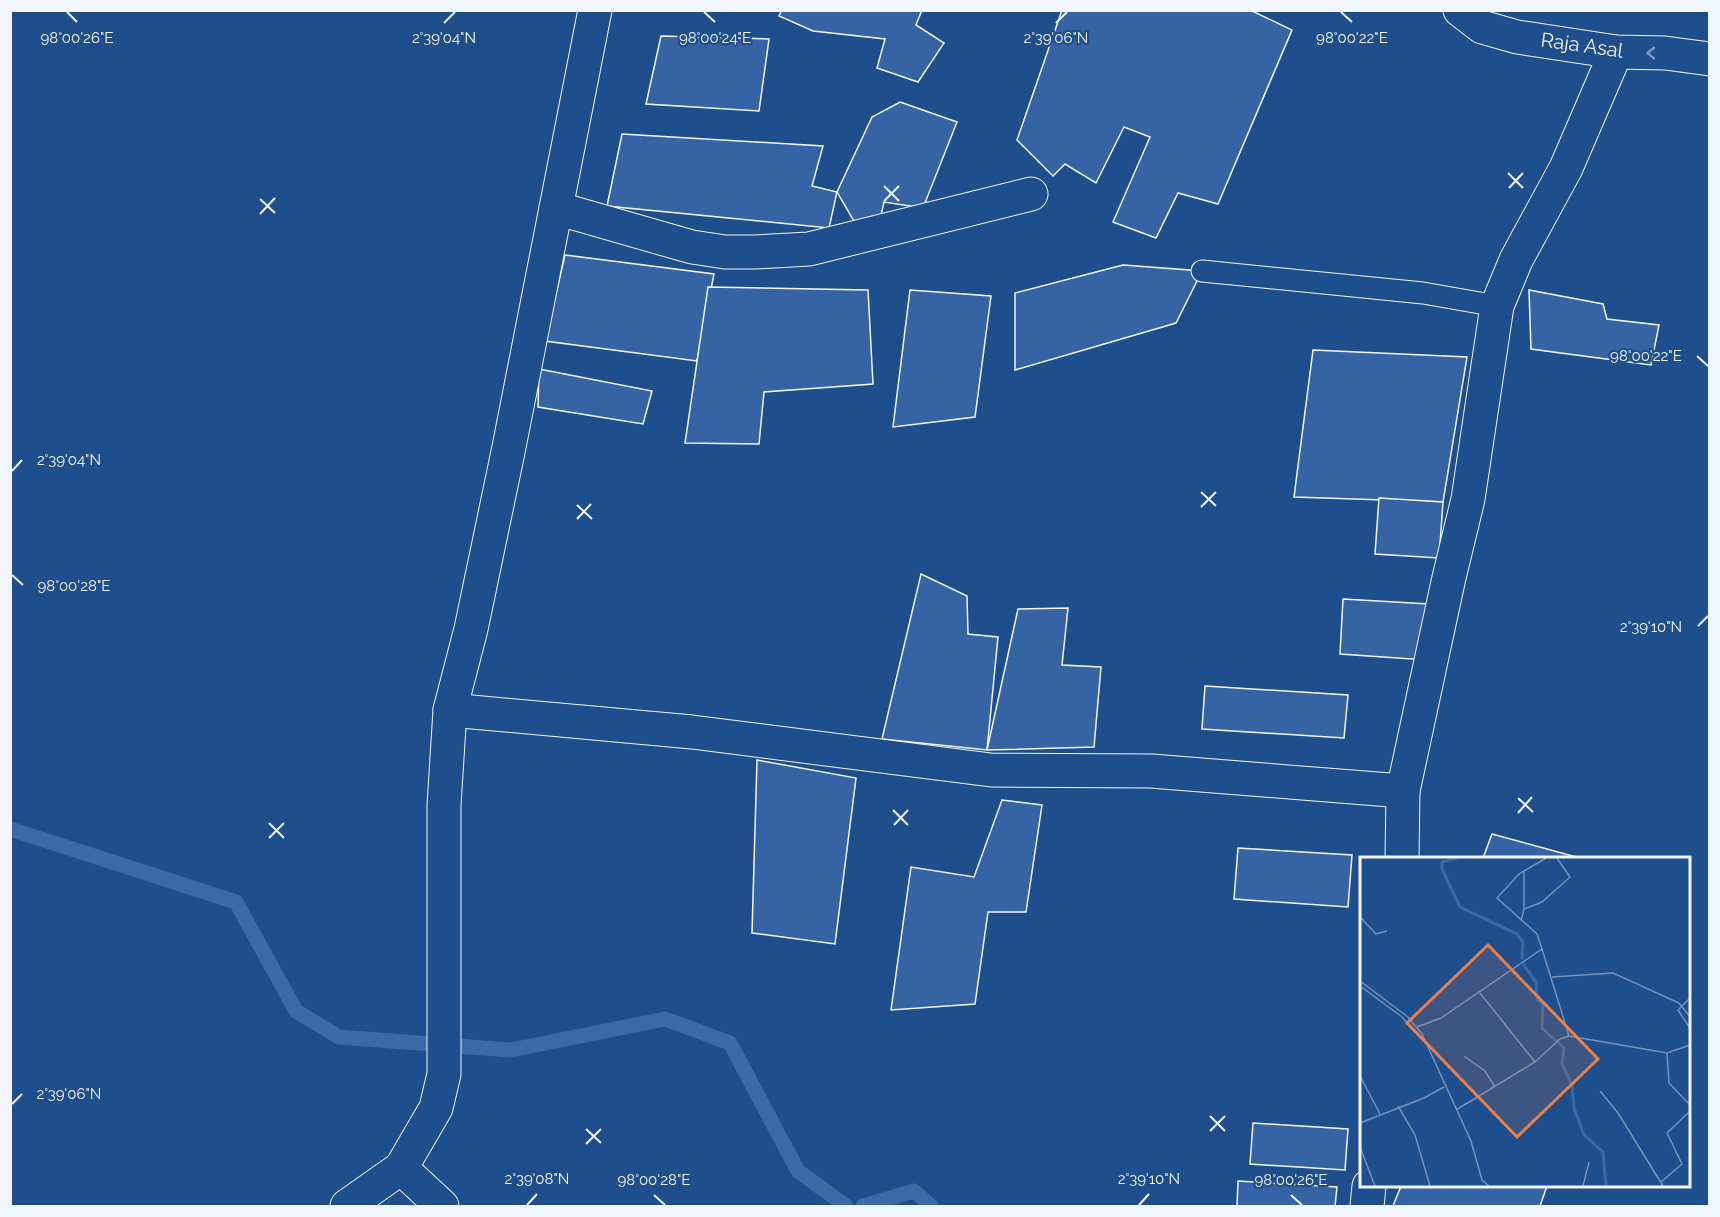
<svg xmlns="http://www.w3.org/2000/svg" width="1720" height="1217" viewBox="0 0 1720 1217" font-family="Raleway,sans-serif">
<rect width="100%" height="100%" fill="#1f4e8c"/>
<g fill="none" stroke-linecap="round" stroke-linejoin="round">
<g stroke="#3b69a3" stroke-width="15">
<path d="M10 829 236 902 296 1011 339 1037 511 1050 665 1019 730 1043 798 1171 846 1206"/>
<path d="M863 1206 914 1191 931 1206"/>
</g>
</g>
<g fill="#3563a3" stroke="#f2f6ff" stroke-width="1.5">
<path d="M782 10H922L916 25 944 43 918 82 877 68 885 39 813 31 779 16Z"/>
<path d="M1062 10H1250L1292 30 1218 204 1178 193 1156 238 1113 222 1150 137 1124 127 1096 183 1065 164 1053 176 1017 140Z"/>
<path d="M661 36 769 39 759 111 646 104Z"/>
<path d="M900 102 957 122 923 208 884 202 877 233 855 223 837 192 872 117Z"/>
<path d="M622 134 823 146 812 186 837 192 829 228 607 206Z"/>
<path d="M565 255 714 274 697 361 545 341Z"/>
<path d="M1123 265 1202 271 1176 323 1015 370V293Z"/>
<path d="M708 287 868 290 873 384 764 392 759 444 685 443Z"/>
<path d="M910 290 991 296 975 417 893 427Z"/>
<path d="M1529 290 1603 304 1607 319 1659 325 1651 365 1531 349Z"/>
<path d="M1313 350 1467 357 1443 502 1294 497Z"/>
<path d="M539 369 652 391 643 424 538 407Z"/>
<path d="M1379 498 1443 502 1439 558 1375 554Z"/>
<path d="M921 574 967 596 968 634 998 637 987 750 882 739Z"/>
<path d="M1343 599 1429 604 1426 660 1340 654Z"/>
<path d="M1068 608 1062 665 1101 667 1094 747 987 750 1018 609Z"/>
<path d="M1205 686 1348 695 1344 738 1202 729Z"/>
<path d="M757 760 856 778 835 944 752 933Z"/>
<path d="M1002 800 1042 805 1026 912H988L975 1004 891 1010 911 867 974 877Z"/>
<path d="M1492 834 1580 858H1483Z"/>
<path d="M1238 848 1352 855 1348 907 1234 899Z"/>
<path d="M1253 1123 1348 1129 1345 1170 1250 1164Z"/>
<path d="M1238 1181 1337 1187 1335 1206H1237Z"/>
<path d="M1401 1186H1547L1540 1206H1393Z"/>
</g>
<g fill="none" stroke-linecap="round" stroke-linejoin="round">
<defs>
<path id="service" d="M1202 271 1423 293 1497 306"/>
<g id="minor">
<path d="M1460 10 1482 27 1517 37 1616 52 1665 53 1710 59"/>
<path d="M556 208 692 247 725 252H755L809 249 1031 194"/>
<path d="M450 710 692 732 991 770 1151 771 1403 791"/>
<path d="M1402 858 1403 791 1448 582 1468 499 1497 306 1516 260 1566 168 1616 52"/>
<path d="M347 1206 401 1168"/>
<path d="M442 1206 401 1168 436 1108 444 1074V805L450 710 471 629 508 452 595 10"/>
<path d="M1367 1206 1369 1186"/>
</g>
</defs>
<use href="#service" stroke="#f2f6ff" stroke-width="23"/>
<use href="#minor" stroke="#f2f6ff" stroke-width="35"/>
<use href="#service" stroke="#1f4e8c" stroke-width="21"/>
<use href="#minor" stroke="#1f4e8c" stroke-width="33"/>
</g>
<defs><path id="oneway-chevron" d="M-2-3.5L2.5 0L-2 3.5" fill="none" stroke-width="1.6" stroke-linecap="round" stroke-linejoin="round" transform="scale(1.5)"/></defs>
<use stroke="#7e9ac0" href="#oneway-chevron" transform="translate(1651 53) rotate(-179)"/>
<path fill="none" stroke="#f2f6ff" stroke-width="2" d="M67 12 77 22M704 12 715 22M1341 12 1352 22M444 23 455 12M1056 23 1067 12M1508 173 1523 188M884 186 899 201M1509 188 1523 173M260 199 275 213M884 201 899 186M260 214 275 198M1697 356 1708 366M12 471 22 460M1201 492 1216 506M577 505 592 519M1201 507 1216 492M577 519 591 504M12 575 23 585M1698 626 1708 616M1518 798 1533 812M893 810 908 825M1518 813 1532 797M269 823 284 838M894 825 908 810M269 838 284 823M12 1104 22 1094M1210 1116 1225 1131M586 1129 601 1143M1210 1131 1225 1116M586 1144 601 1129M654 1195 665 1205M1291 1195 1302 1205M527 1205 537 1194M1139 1205 1149 1194"/>
<g text-anchor="middle" stroke-width="4.5" stroke-linejoin="round" paint-order="stroke">
<g font-size="20" fill="#f2f6ff" stroke="#1f4e8c">
<text transform="translate(1582 45) rotate(8)" y="7">Raja Asal</text>
</g>
</g>
<g transform="translate(1360 857)">
<rect width="330" height="330" fill="#1f4e8c"/>
<path fill="none" stroke="#3b69a3" stroke-width="3" d="M97 1 82 5V12L100 50 157 77 163 85 162 102M163 107 176 125 177 143 183 146 182 171 204 191 202 207 212 228 214 251 224 278 243 295 246 329"/>
<path fill="none" stroke="#7391ba" stroke-width="1.5" d="M164 52V13M0 60 16 77 27 74M161 64 164 52 182 45 210 20 197 1M182 92 177 77 137 41 159 17 186 1M192 120 253 116 319 146 330 160M0 124 48 160 62 177 111 284 122 323 129 329M0 129 42 160 65 185M120 136 175 205M330 141 318 153 330 171M57 170 81 161 182 92 209 179 200 182 175 205 96 253M209 179 307 196 330 188M307 196 309 226 330 248M104 199 125 214 135 230M0 219 20 257M240 234 258 256 303 329M38 249 55 278 70 329M0 266 64 241 84 230M0 290 15 329M301 325 322 307 307 276 330 254M223 329 229 305"/>
<path fill="#ea8049" fill-opacity="0.15" stroke="#ea8049" stroke-width="3" d="M128 88 238 202 157 280 47 166Z"/>
<rect width="330" height="330" fill="none" stroke="#f2f6ff" stroke-width="3"/>
</g>
<g font-size="15" text-anchor="middle" fill="#f2f6ff" stroke="#1f4e8c" stroke-width="4.5" stroke-linejoin="round" paint-order="stroke">
<text x="715" y="43">98°00'24"E</text>
<text x="1352" y="43">98°00'22"E</text>
<text x="77" y="43">98°00'26"E</text>
<text x="1056" y="43">2°39'06"N</text>
<text x="444" y="43">2°39'04"N</text>
<text x="1646" y="361">98°00'22"E</text>
<text x="69" y="465">2°39'04"N</text>
<text x="74" y="591">98°00'28"E</text>
<text x="1651" y="632">2°39'10"N</text>
<text x="69" y="1099">2°39'06"N</text>
<text x="537" y="1184">2°39'08"N</text>
<text x="1149" y="1184">2°39'10"N</text>
<text x="654" y="1185">98°00'28"E</text>
<text x="1291" y="1185">98°00'26"E</text>
</g>
<rect width="1720" height="1217" fill="none" stroke="#f2f6ff" stroke-width="24"/>
</svg>
